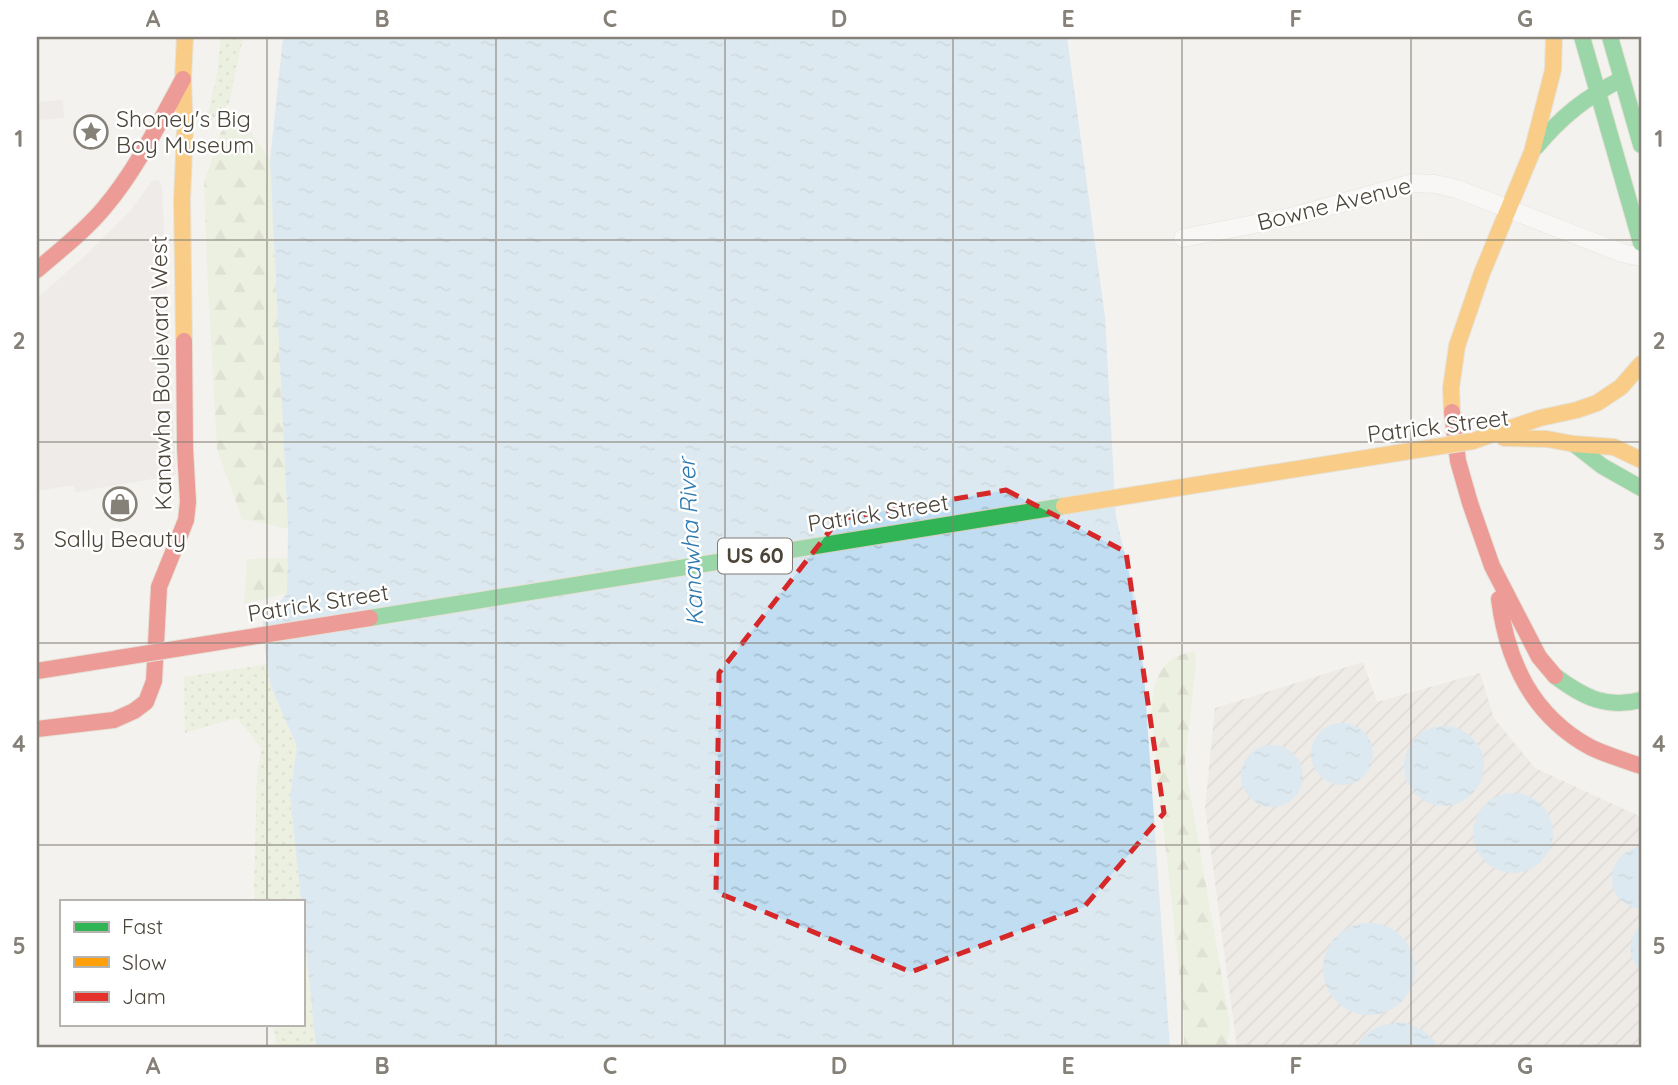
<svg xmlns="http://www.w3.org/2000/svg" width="1678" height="1085" viewBox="0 0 1678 1085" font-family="Quicksand,sans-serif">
<defs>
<pattern id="industrial-furrows" width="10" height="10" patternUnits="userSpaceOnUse" patternTransform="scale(1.75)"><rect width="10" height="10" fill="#e6e2de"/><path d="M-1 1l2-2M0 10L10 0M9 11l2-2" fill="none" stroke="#c7c3bf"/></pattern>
<pattern id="grass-dots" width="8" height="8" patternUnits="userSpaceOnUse" patternTransform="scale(1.75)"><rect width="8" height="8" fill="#e1eecf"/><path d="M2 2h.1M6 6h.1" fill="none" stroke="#c3cdb2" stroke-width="1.8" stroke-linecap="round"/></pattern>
<pattern id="forest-firs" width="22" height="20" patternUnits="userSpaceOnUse" patternTransform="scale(1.75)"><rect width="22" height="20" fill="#e1eecf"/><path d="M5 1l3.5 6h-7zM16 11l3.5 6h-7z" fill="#c3cdb2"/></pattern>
<pattern id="water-ripples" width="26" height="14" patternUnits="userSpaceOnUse" patternTransform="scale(1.75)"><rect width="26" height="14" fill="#c0ddf1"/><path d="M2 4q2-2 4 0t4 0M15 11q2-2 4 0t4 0" fill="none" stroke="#a6bfcf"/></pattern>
</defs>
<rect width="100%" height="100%" fill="#f4f2ee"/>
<path fill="url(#industrial-furrows)" d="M1363 662 1377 702 1480 673 1494 718 1535 768 1641 817V1048H1237L1205 807 1215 708Z"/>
<g fill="url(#grass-dots)">
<path d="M221 37H243L229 104 205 126 217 74Z"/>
<path d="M267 664 271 687 297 746 290 796 301 901H255L254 888 257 772 262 749 237 718 185 733 184 677Z"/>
<path d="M303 920 316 1048H277L272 1024H303Z"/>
</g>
<g fill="url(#forest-firs)">
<path d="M241 118 270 160 288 529 242 519 217 449 208 288 204 182 221 132Z"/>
<path d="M287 558V593L244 604 247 559Z"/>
<path d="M1195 652 1196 665 1185 763 1230 1024 1227 1048H1184V1019L1152 720C1151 688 1157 654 1195 652Z"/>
</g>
<g fill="#e6e3df">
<path d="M63 100 64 118 37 120V102Z"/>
<path d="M155 180 159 181 162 187 176 475 76 492 74 485 37 491V298L86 255 131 210 151 182Z"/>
</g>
<g fill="url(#water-ripples)">
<path d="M283 37H1067L1105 317 1116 517 1140 617 1170 1048H316L303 920V901H301L290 796 297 746 271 687 265 649 263 621 287 593 288 529 270 160Z"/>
<circle cx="1342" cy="754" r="31"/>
<circle cx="1444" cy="766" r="40"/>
<circle cx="1272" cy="776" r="31"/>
<circle cx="1513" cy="833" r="40"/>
<path d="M1638 847H1641V909C1603 904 1602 857 1638 847Z"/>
<circle cx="1369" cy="969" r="46"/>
<path d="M1641 925V971C1627 957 1627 939 1641 925Z"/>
<path d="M1402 1022C1419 1027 1430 1033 1439 1048H1356C1365 1029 1382 1024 1402 1022Z"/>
</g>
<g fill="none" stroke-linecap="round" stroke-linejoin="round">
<defs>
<path id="street" d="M1183 238 1291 217 1413 183 1435 184 1457 189 1622 253 1641 257"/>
<g id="fast">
<path d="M1582 37 1641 243"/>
<path d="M1610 37 1641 145"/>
<path d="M1536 147C1562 116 1586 97 1622 79"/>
<path d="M1574 444 1602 466 1641 488"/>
<path d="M1555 676C1583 697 1606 709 1641 700"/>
</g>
<g id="slow">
<path d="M184 341 182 200 185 130 183 79 185 37"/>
<path d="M1452 412 1451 388 1457 346 1482 273 1532 152 1553 70 1554 37"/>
<path d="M1504 438 1547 439 1574 444 1614 447 1641 460"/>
<path d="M1473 441 1540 418 1577 410 1597 403 1621 387 1641 364"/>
</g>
<g id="jam">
<path d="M37 270C60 250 85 231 104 208 137 169 159 123 183 79"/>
<path d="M1452 412 1458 461 1470 503 1492 566 1539 657 1555 676"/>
<path d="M1499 599C1507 662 1532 715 1590 747 1606 755 1624 760 1641 766"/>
<path d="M37 729 114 720 134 711 146 702 154 681 159 587 186 520 188 502 185 448 184 341"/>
</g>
</defs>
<use href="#street" stroke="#d2d0cb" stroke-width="19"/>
<use href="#fast" stroke="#d6cebb" stroke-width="18"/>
<use href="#slow" stroke="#d6cebb" stroke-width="18"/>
<use href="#jam" stroke="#d6cebb" stroke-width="18"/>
<use href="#street" stroke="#fdfdfc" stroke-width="18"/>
<use href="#fast" stroke="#30b455" stroke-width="16"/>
<use href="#slow" stroke="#ff9f0a" stroke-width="16"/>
<use href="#jam" stroke="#e5322d" stroke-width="16"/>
<defs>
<path id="fast-bridge" d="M370 618 1064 506"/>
<path id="slow-bridge" d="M1064 506 1473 441"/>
<path id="jam-bridge" d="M37 671 370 618"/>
</defs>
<use href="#fast-bridge" stroke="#d6cebb" stroke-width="18" stroke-linecap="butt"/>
<use href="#slow-bridge" stroke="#d6cebb" stroke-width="18" stroke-linecap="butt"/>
<use href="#jam-bridge" stroke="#d6cebb" stroke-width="18" stroke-linecap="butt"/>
<use href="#fast-bridge" stroke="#30b455" stroke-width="16"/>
<use href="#slow-bridge" stroke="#ff9f0a" stroke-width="16"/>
<use href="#jam-bridge" stroke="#e5322d" stroke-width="16"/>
</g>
<path d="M0 0H1678V1085H0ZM1006 490 1126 552 1164 813 1084 907 911 972 716 892 719 673 839 519Z" fill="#f4f2ee" fill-opacity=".55" fill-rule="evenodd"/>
<path fill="none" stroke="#d62828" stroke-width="5" stroke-dasharray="14 9" stroke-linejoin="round" d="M1006 490 1126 552 1164 813 1084 907 911 972 716 892 719 673 839 519Z"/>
<path fill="none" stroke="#868178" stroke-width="2" stroke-opacity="0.55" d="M267 37V901M496 37V1048M725 37V1048M953 37V1048M1182 37V1048M1411 37V1048M37 240H1641M37 442H1641M37 643H1641M37 845H1641M267 1024V1048"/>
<defs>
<symbol id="sight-ring" viewBox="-11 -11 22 22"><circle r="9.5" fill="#fff" stroke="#868178" stroke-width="1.5"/><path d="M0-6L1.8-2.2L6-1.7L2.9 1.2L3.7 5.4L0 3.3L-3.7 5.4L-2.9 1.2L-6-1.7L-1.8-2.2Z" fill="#868178"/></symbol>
<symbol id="shop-ring" viewBox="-11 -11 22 22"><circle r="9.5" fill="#fff" stroke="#868178" stroke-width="1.5"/><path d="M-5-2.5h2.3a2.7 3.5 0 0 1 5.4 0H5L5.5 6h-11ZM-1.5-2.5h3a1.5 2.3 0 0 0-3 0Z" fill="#868178"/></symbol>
</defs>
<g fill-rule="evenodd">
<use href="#sight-ring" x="72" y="113" width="38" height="38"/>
<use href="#shop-ring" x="101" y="485" width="38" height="38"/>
</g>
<g text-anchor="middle" stroke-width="5" stroke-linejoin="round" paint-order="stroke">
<rect fill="#fff" stroke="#817c74" stroke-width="2" x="718" y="538.5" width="74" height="35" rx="5"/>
<g font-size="21" font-weight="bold" fill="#4b4439">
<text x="755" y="563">US 60</text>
</g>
<g font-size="23" fill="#4b4439" stroke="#fff" text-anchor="start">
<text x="116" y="127">Shoney's Big<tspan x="116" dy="26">Boy Museum</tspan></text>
<text x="120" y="547" text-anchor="middle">Sally Beauty</text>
</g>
<g font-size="23" fill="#4b4439" stroke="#fff">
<text transform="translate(1334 204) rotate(-14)" y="8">Bowne Avenue</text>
<text transform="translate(161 373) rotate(-91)" y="8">Kanawha Boulevard West</text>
<text transform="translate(1438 426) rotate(-7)" y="8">Patrick Street</text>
<text transform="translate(878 513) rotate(-9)" y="8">Patrick Street</text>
<text transform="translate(318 603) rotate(-9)" y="8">Patrick Street</text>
</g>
<g font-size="24" font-style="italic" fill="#2e7ab2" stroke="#fff">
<text transform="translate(691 542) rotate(-93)" y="8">Kanawha River</text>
</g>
</g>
<rect width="1678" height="1085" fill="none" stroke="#ffffff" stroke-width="77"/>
<rect x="60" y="900" width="245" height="126" fill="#ffffff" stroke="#b7b4b0" stroke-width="2"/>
<rect x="74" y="922" width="35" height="10" fill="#30b455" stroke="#b7b4b0" stroke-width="2"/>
<text x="122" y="934" font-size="21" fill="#4b4439">Fast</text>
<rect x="74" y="957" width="35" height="10" fill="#ff9f0a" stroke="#b7b4b0" stroke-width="2"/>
<text x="122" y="970" font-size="21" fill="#4b4439">Slow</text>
<rect x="74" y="992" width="35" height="10" fill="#e5322d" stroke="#b7b4b0" stroke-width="2"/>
<text x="122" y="1004" font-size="21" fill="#4b4439">Jam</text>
<rect x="38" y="38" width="1602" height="1008" fill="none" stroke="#868178" stroke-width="2.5"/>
<g font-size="23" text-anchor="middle" font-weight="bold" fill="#868178">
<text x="153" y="27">A</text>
<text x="382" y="27">B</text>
<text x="610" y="27">C</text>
<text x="839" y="27">D</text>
<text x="1068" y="27">E</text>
<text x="1296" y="27">F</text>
<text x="1525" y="27">G</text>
<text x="19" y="147">1</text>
<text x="1659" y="147">1</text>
<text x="19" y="349">2</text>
<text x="1659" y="349">2</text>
<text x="19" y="550">3</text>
<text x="1659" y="550">3</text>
<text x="19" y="752">4</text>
<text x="1659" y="752">4</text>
<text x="19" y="954">5</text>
<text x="1659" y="954">5</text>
<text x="153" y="1074">A</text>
<text x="382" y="1074">B</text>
<text x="610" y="1074">C</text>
<text x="839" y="1074">D</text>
<text x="1068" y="1074">E</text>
<text x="1296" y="1074">F</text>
<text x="1525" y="1074">G</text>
</g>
</svg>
